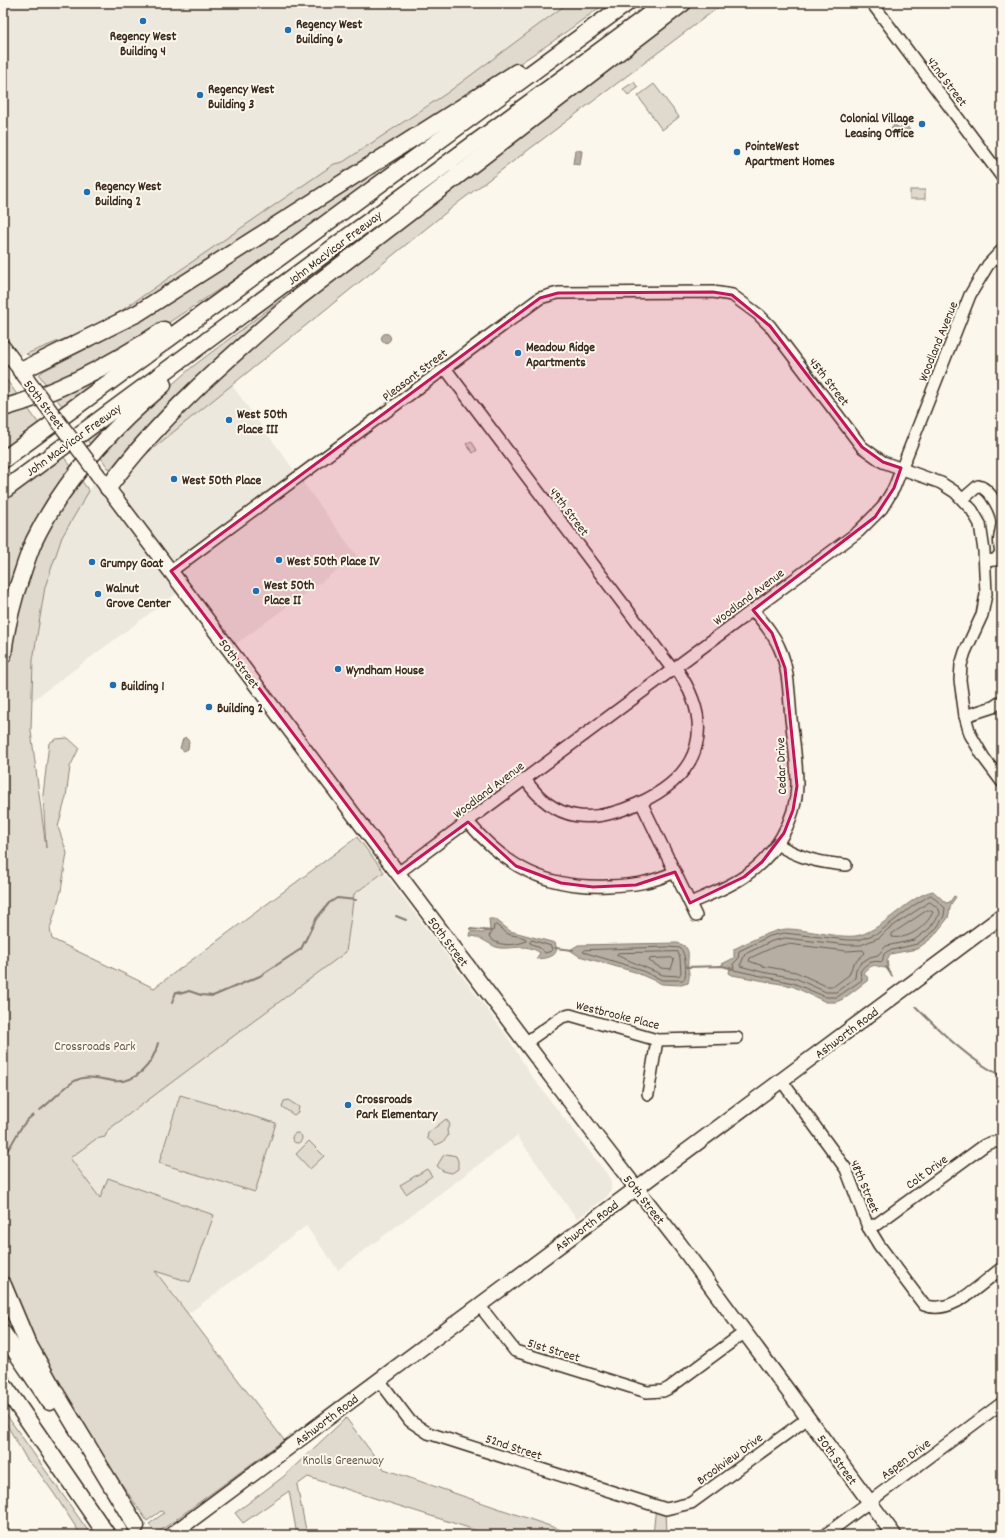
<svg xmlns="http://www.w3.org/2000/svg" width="1005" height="1538" viewBox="0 0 1005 1538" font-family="Dekko,sans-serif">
<rect width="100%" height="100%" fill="#fbf7ec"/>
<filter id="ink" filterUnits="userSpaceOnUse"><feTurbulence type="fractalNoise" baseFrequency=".025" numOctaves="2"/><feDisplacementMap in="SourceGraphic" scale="8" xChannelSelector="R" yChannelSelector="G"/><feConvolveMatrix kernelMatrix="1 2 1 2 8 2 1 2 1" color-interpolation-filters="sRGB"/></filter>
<g filter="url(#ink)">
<g fill="#ede8dd">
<path d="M3 3H568L447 93 343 162 334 164 102 324 12 359 3 347Z"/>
<path d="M231 384 357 556 229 649 184 588 32 701 33 660 45 587 62 537 98 475 132 519 122 494 121 483 135 463Z"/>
<path d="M384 872 507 1036 530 1074 607 1174 611 1181V1190L607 1197 577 1219 517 1136 338 1270 306 1226 188 1314 70 1158 346 952 354 894Z"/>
</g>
<g fill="#dfd9ce" stroke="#8d8276">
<path d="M568 3H606L552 42 502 75 106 323 41 354 30 356 26 354 102 324 334 164 343 162 447 93Z"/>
<path d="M693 3H724L459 202 135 463 159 435 270 329Z"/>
<path d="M634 82 638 88 628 95 623 89Z"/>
<path d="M654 84 679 117 662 130 638 96Z"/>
<path d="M430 132 433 135 238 277 139 342 49 389 39 375 43 371 100 342 146 316Z"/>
<rect x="910" y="190" width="15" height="9"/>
<path d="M406 205 114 469 108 468 99 455 137 415 192 367Z"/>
<path d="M103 373 106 375 62 406 55 397Z"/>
<path d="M3 375 21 400 3 404Z"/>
<path d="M27 407 39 424 3 450V414Z"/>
<path d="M122 413 92 447 86 438Z"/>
<path d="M471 441 477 450 473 453 466 444Z"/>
<path d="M63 456 74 470 3 628V500Z"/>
<path d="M79 477 89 491 62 537 45 587 33 660 31 731 46 848 43 795 49 743 56 739 68 738 79 748 70 767 66 797 58 827 67 853 61 891 50 929 52 939 154 988 357 837 384 872 354 894 346 952 108 1130 105 1137 96 1139 70 1158 100 1198 108 1178 214 1215 190 1282 155 1271 284 1440 156 1534 149 1524 164 1513 161 1511 147 1521 54 1385 3 1271V702L7 649 39 543Z"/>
<path d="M180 1095 276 1123 255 1192 159 1163Z"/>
<path d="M288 1100 299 1107 298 1112 294 1115 282 1107 284 1101Z"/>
<path d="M446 1119 450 1124 447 1130 448 1136 443 1142 436 1145 427 1138 428 1133Z"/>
<circle cx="297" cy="1138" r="5"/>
<path d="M309 1141 324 1156 310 1169 296 1154Z"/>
<path d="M447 1154 456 1156 458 1161V1169L452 1173 443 1171 437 1166 443 1156Z"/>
<path d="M427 1169 432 1176 406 1194 400 1185Z"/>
<path d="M3 1299 21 1339 18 1342 3 1319Z"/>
<path d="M3 1410 91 1535H81L55 1495 38 1471 27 1460 3 1418Z"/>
<path d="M346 1418 384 1469 576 1535H491L308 1477 297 1485 307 1535H297L289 1491 243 1523 235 1513 283 1477Z"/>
<path d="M656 1506 666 1509 667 1535H653Z"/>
</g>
<g fill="#b6aea2" stroke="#85796d">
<path d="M894 125 900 128 906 125 911 131 901 139H898L891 129Z"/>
<path d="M575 150 582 151 580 165 573 164Z"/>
<circle cx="386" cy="338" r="4.5"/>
<path d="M185 737 189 741 188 749 184 751 180 748 183 739Z"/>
<path d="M933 891 946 903 950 902 954 896 956 897 951 904 948 918 933 937 917 949 890 954 887 960 888 967 886 968C876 968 875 960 864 973L868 978 867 981 843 999 836 1002H826L792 986 732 975 729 973 730 968 722 966V964L734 958V949C746 943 774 929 787 929 806 929 845 940 860 935 885 928 909 896 933 891Z"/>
<path d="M489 919H495L510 931 555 943C561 957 547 958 536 959L540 953C527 943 515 949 500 948 489 946 482 936 470 936L471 931 482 933 490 930Z"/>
<path d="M677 943C693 947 687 956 688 967 689 973 690 976 688 983L681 985 662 984 635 972 579 956 570 950 578 945Z"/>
</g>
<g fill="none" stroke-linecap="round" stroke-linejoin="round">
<g stroke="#6c5f53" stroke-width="1">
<path d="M931 895 945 908 944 916 938 926 932 933 917 944 888 951 884 954 882 962C873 960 865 963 860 972L862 980 837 997H826L793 983 734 970 733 964 738 959 739 951 770 936 784 933 848 940H859L878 933 913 906Z"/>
<path d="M930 902 939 909 940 914 929 929 914 940 886 946 878 955 870 957 861 963 856 969 855 978 836 992H826L795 978 762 972 740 966 745 954 772 941 785 938 848 945H861L880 937 887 930Z"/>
<path d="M928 910 933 912C926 927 908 940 892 937V934Z"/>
<path d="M496 925 508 934 525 938 526 941C516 946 495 947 489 936L493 931 494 926Z"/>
<path d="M532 940 551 946 552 951 545 953 540 948 530 943Z"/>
<path d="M788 944 847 951 863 950 865 953 853 964 849 975 834 986H826L796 972 763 966 749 961 750 958 774 947Z"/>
<path d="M668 947 680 948C686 953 687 974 684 980H662L636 968 583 952 585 950Z"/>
<path d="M678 952 680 958 681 973 679 976 663 975 616 955 618 953Z"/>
<path d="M672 958 674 960 671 969 661 968 649 961 650 959Z"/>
</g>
<g stroke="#85796d" stroke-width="2">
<path d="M396 916 406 920"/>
<path d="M470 929 492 931"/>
<path d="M555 948 573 950"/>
<path d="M686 967 722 966 733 969"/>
<path d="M886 967 892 976"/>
<path d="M172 1003 176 992 183 993 189 991 201 995 213 996 260 976 301 949 316 919 329 903 337 898 356 900"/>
<path d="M916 1007C941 1032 970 1061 1002 1076"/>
<path d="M40 1110C50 1103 63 1088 73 1082 86 1074 99 1079 113 1081 136 1084 153 1064 158 1043"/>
<path d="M3 1156C15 1143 18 1126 33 1115"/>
</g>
<defs>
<g id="minor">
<path d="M872 3 1002 177"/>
<path d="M445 368 673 670"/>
<path d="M963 499 978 486C990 488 1003 513 1002 525 1000 537 998 540 1001 553L995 560 985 561"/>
<path d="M171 571 540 298 558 293 713 292 732 295 759 315 770 326 862 447 883 462 941 483 955 492 972 510 980 524 984 551 986 594 982 615 965 652 961 665 960 680 965 716 970 734 984 758 1002 782"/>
<path d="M965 716 993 707 1002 701"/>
<path d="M525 779C555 823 592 824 637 804 702 775 716 726 676 668"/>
<path d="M641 802 696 916"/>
<path d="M468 822C506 867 547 889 608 886 635 885 650 883 675 872"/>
<path d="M777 844C799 858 820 863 846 865"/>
<path d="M398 873 858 532 882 508 894 488 970 295 988 265 1002 250"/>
<path d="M690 903C708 895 728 888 745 876 774 856 796 822 797 785 797 763 794 741 791 719 789 696 789 668 779 647 773 633 763 622 753 610"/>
<path d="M525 1043 562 1017 570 1015 657 1040 737 1038"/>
<path d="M781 1080 846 1169 868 1227 879 1245 924 1305C952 1316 980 1284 1002 1268"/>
<path d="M648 1094 657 1040"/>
<path d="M868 1227 877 1224 985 1145 993 1142H1002"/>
<path d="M479 1305 515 1351 647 1392 663 1391 669 1388 745 1332"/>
<path d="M379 1380 410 1421 428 1433 666 1509 691 1503 808 1418"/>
<path d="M825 1535 1002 1403"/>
</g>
<g id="major">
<path d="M3 347 27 379"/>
<path d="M98 475 592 1131 679 1243 894 1535"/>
<path d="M171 1535 1002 916"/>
</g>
<g id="highway">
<path d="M21 371 138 313 517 72"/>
<path d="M3 408C61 392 114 363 164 330"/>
<path d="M3 460 627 3"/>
<path d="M108 488C159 417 232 355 298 298L683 3"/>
<path d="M3 491 665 3"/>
<path d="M3 655C5 634 10 613 16 592 22 575 27 557 34 541 64 479 112 428 163 385"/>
<path d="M3 1285 27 1342 55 1392 136 1526"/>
<path d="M3 1333 50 1402"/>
<path d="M3 1384 107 1535"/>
</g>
</defs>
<use href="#minor" stroke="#3b2a1e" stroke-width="14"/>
<use href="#major" stroke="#3b2a1e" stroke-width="17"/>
<use href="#highway" stroke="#3b2a1e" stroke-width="19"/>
<use href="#minor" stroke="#fbf7ec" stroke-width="11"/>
<use href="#major" stroke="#fbf7ec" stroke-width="14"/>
<use href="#highway" stroke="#fbf7ec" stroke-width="16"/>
<defs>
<path id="major-bridge" d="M28 381 98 475"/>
</defs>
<use href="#major-bridge" stroke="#3b2a1e" stroke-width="17" stroke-linecap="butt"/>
<use href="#major-bridge" stroke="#fbf7ec" stroke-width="14"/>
</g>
</g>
<path fill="#c2185b" fill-opacity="0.2" stroke="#c2185b" stroke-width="3" stroke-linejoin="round" d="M713 292 732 295 770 326 862 447 883 462 901 468 894 488 875 517 753 610 772 633 785 668 797 786 793 810 784 833 762 862 744 877 690 903 675 872 636 885 593 887 561 883 516 866 468 822 398 873 171 571 540 298 558 293Z"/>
<g fill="#1f6fb2" stroke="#fbf7ec" stroke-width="1.5">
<circle cx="143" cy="21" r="4"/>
<circle cx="288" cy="30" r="4"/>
<circle cx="200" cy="95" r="4"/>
<circle cx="922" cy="124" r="4"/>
<circle cx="737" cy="152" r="4"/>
<circle cx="87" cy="192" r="4"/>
<circle cx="518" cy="353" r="4"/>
<circle cx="229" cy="420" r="4"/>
<circle cx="174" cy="479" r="4"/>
<circle cx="279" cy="560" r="4"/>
<circle cx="92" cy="562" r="4"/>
<circle cx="256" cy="591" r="4"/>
<circle cx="98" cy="594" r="4"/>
<circle cx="338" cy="669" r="4"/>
<circle cx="113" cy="685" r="4"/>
<circle cx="209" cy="707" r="4"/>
<circle cx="348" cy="1105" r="4"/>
</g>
<g text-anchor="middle" stroke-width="4" stroke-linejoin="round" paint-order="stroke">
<g font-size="13" font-weight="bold" fill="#3b2a1e" stroke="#fbf7ec" text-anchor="start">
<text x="296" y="28">Regency West<tspan x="296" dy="15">Building 6</tspan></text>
<text x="143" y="40" text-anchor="middle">Regency West<tspan x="143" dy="15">Building 4</tspan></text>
<text x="208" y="93">Regency West<tspan x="208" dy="15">Building 3</tspan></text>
<text x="914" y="122" text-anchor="end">Colonial Village<tspan x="914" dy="15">Leasing Office</tspan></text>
<text x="745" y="150">PointeWest<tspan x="745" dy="15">Apartment Homes</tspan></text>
<text x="95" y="190">Regency West<tspan x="95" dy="15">Building 2</tspan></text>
<text x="526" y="351">Meadow Ridge<tspan x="526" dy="15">Apartments</tspan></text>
<text x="237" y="418">West 50th<tspan x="237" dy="15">Place III</tspan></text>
<text x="182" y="484">West 50th Place</text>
<text x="287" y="565">West 50th Place IV</text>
<text x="100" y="567">Grumpy Goat</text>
<text x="264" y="589">West 50th<tspan x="264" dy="15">Place II</tspan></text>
<text x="106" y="592">Walnut<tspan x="106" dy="15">Grove Center</tspan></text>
<text x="346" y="674">Wyndham House</text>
<text x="121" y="690">Building 1</text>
<text x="217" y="712">Building 2</text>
<text x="356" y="1103">Crossroads<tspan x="356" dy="15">Park Elementary</tspan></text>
</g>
<g font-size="13" fill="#3b2a1e" stroke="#fbf7ec">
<text transform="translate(948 81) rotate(53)" y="5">42nd Street</text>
<text transform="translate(334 247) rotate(-37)" y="5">John MacVicar Freeway</text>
<text transform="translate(937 341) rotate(-68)" y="5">Woodland Avenue</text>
<text transform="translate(414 374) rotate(-37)" y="5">Pleasant Street</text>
<text transform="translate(830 381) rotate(52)" y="5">45th Street</text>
<text transform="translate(45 404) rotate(53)" y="5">50th Street</text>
<text transform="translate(73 439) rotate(-36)" y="5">John MacVicar Freeway</text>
<text transform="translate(570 511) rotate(53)" y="5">49th Street</text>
<text transform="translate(748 596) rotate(-37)" y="5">Woodland Avenue</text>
<text transform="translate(240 663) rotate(53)" y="5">50th Street</text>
<text transform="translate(780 766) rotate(-92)" y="5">Cedar Drive</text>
<text transform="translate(488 789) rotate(-37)" y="5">Woodland Avenue</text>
<text transform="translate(449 941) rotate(53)" y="5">50th Street</text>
<text transform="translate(618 1014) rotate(14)" y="5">Westbrooke Place</text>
<text transform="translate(846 1032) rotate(-37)" y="5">Ashworth Road</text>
<text transform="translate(926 1171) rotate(-36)" y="5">Colt Drive</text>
<text transform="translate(866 1186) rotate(67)" y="5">48th Street</text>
<text transform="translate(645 1199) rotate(52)" y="5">50th Street</text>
<text transform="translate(586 1225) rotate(-37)" y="5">Ashworth Road</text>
<text transform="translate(554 1349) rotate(17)" y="5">51st Street</text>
<text transform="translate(326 1419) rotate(-37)" y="5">Ashworth Road</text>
<text transform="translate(514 1446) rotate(18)" y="5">52nd Street</text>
<text transform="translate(729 1458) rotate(-36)" y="5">Brookview Drive</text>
<text transform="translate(905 1458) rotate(-37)" y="5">Aspen Drive</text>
<text transform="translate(838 1459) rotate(54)" y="5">50th Street</text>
</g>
<g font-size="13" fill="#64564a" stroke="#fbf7ec">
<text x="95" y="1050">Crossroads Park</text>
<text x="343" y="1464">Knolls Greenway</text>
</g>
</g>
<rect width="1005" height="1538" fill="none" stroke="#fbf7ec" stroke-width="16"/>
<rect x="8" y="8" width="989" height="1522" fill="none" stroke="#3b2a1e" stroke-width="1.5" filter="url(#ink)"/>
</svg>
